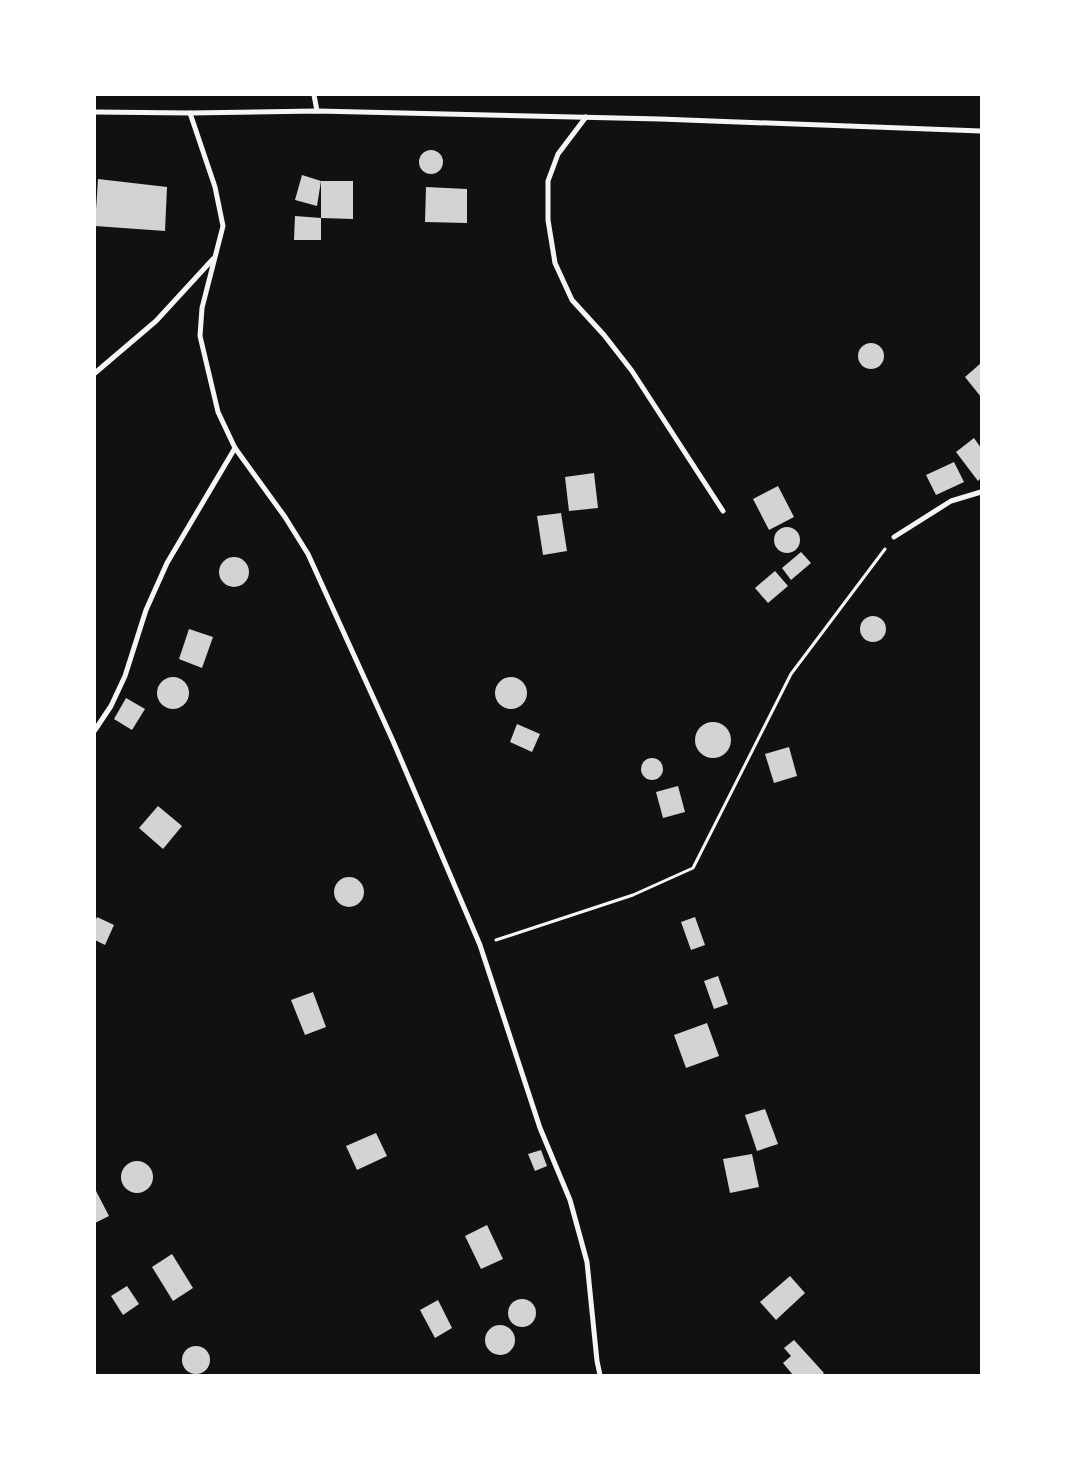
<svg xmlns="http://www.w3.org/2000/svg" width="1076" height="1470" viewBox="0 0 1076 1470" font-family="Overpass,sans-serif">
<rect width="100%" height="100%" fill="#111"/>
<g fill="#d3d3d3">
<circle cx="431" cy="162" r="12"/>
<path d="M302 175 321 181 317 206 295 200Z"/>
<path d="M98 179 167 187 165 231 95 226Z"/>
<path d="M321 181H353V219L321 218Z"/>
<path d="M426 187 467 189V223L425 222Z"/>
<path d="M295 216 321 218V240H294Z"/>
<circle cx="871" cy="356" r="13"/>
<path d="M981 363V397L965 377Z"/>
<path d="M974 438 981 448V478L978 481 956 452Z"/>
<path d="M954 462 964 482 936 495 926 475Z"/>
<path d="M594 473 598 508 569 511 565 477Z"/>
<path d="M778 486 794 517 769 530 753 499Z"/>
<path d="M561 513 567 551 543 555 537 516Z"/>
<circle cx="787" cy="540" r="13"/>
<path d="M801 552 811 563 791 580 782 568Z"/>
<circle cx="234" cy="572" r="15"/>
<path d="M775 571 788 586 768 603 755 588Z"/>
<circle cx="873" cy="629" r="13"/>
<path d="M189 629 213 637 202 668 179 659Z"/>
<circle cx="173" cy="693" r="16"/>
<circle cx="511" cy="693" r="16"/>
<path d="M126 698 145 709 132 730 114 719Z"/>
<circle cx="713" cy="740" r="18"/>
<path d="M517 724 540 734 532 752 510 742Z"/>
<path d="M789 747 797 776 774 783 765 754Z"/>
<circle cx="652" cy="769" r="11"/>
<path d="M678 786 685 812 663 818 656 792Z"/>
<path d="M158 806 182 826 163 849 139 828Z"/>
<circle cx="349" cy="892" r="15"/>
<path d="M97 917 114 925 105 945 95 940V922Z"/>
<path d="M695 917 705 945 691 950 681 922Z"/>
<path d="M718 976 728 1004 714 1009 704 981Z"/>
<path d="M313 992 326 1027 305 1035 291 1000Z"/>
<path d="M707 1023 719 1056 686 1068 674 1035Z"/>
<path d="M765 1109 778 1144 757 1151 745 1115Z"/>
<path d="M376 1133 387 1156 357 1170 346 1146Z"/>
<path d="M541 1150 547 1166 535 1171 528 1154Z"/>
<path d="M752 1154 759 1187 730 1193 723 1159Z"/>
<circle cx="137" cy="1177" r="16"/>
<path d="M95 1189 109 1216 95 1223Z"/>
<path d="M487 1225 503 1259 481 1269 465 1236Z"/>
<path d="M172 1254 193 1288 173 1301 152 1267Z"/>
<path d="M790 1276 805 1293 776 1320 760 1302Z"/>
<path d="M127 1286 139 1304 123 1315 111 1296Z"/>
<circle cx="522" cy="1313" r="14"/>
<path d="M438 1300 452 1328 435 1338 420 1310Z"/>
<circle cx="500" cy="1340" r="15"/>
<path d="M794 1340 824 1373 822 1375H793L783 1363 791 1356 784 1348Z"/>
<circle cx="196" cy="1360" r="14"/>
</g>
<g fill="none" stroke-linecap="round" stroke-linejoin="round">
<path stroke="#f5f5f5" stroke-width="3" d="M496 940 633 895 693 868 791 674 885 549"/>
<g stroke="#f5f5f5" stroke-width="5">
<path d="M314 95 317 111"/>
<path d="M95 112 190 113 317 111 660 119 981 131"/>
<path d="M190 113 215 187 223 226 202 308 200 336 218 412 235 448 285 517 308 554 393 741 480 945 540 1128 570 1200 587 1262 597 1361 600 1375"/>
<path d="M586 117 558 154 548 181V220L555 263 572 300 604 335 632 371 723 511"/>
<path d="M95 373 156 321 213 259"/>
<path d="M894 537 951 501 981 492"/>
<path d="M95 730 111 706 125 676 146 610 167 563 235 448"/>
</g>
</g>
<rect width="1076" height="1470" fill="none" stroke="#ffffff" stroke-width="192"/>
</svg>
